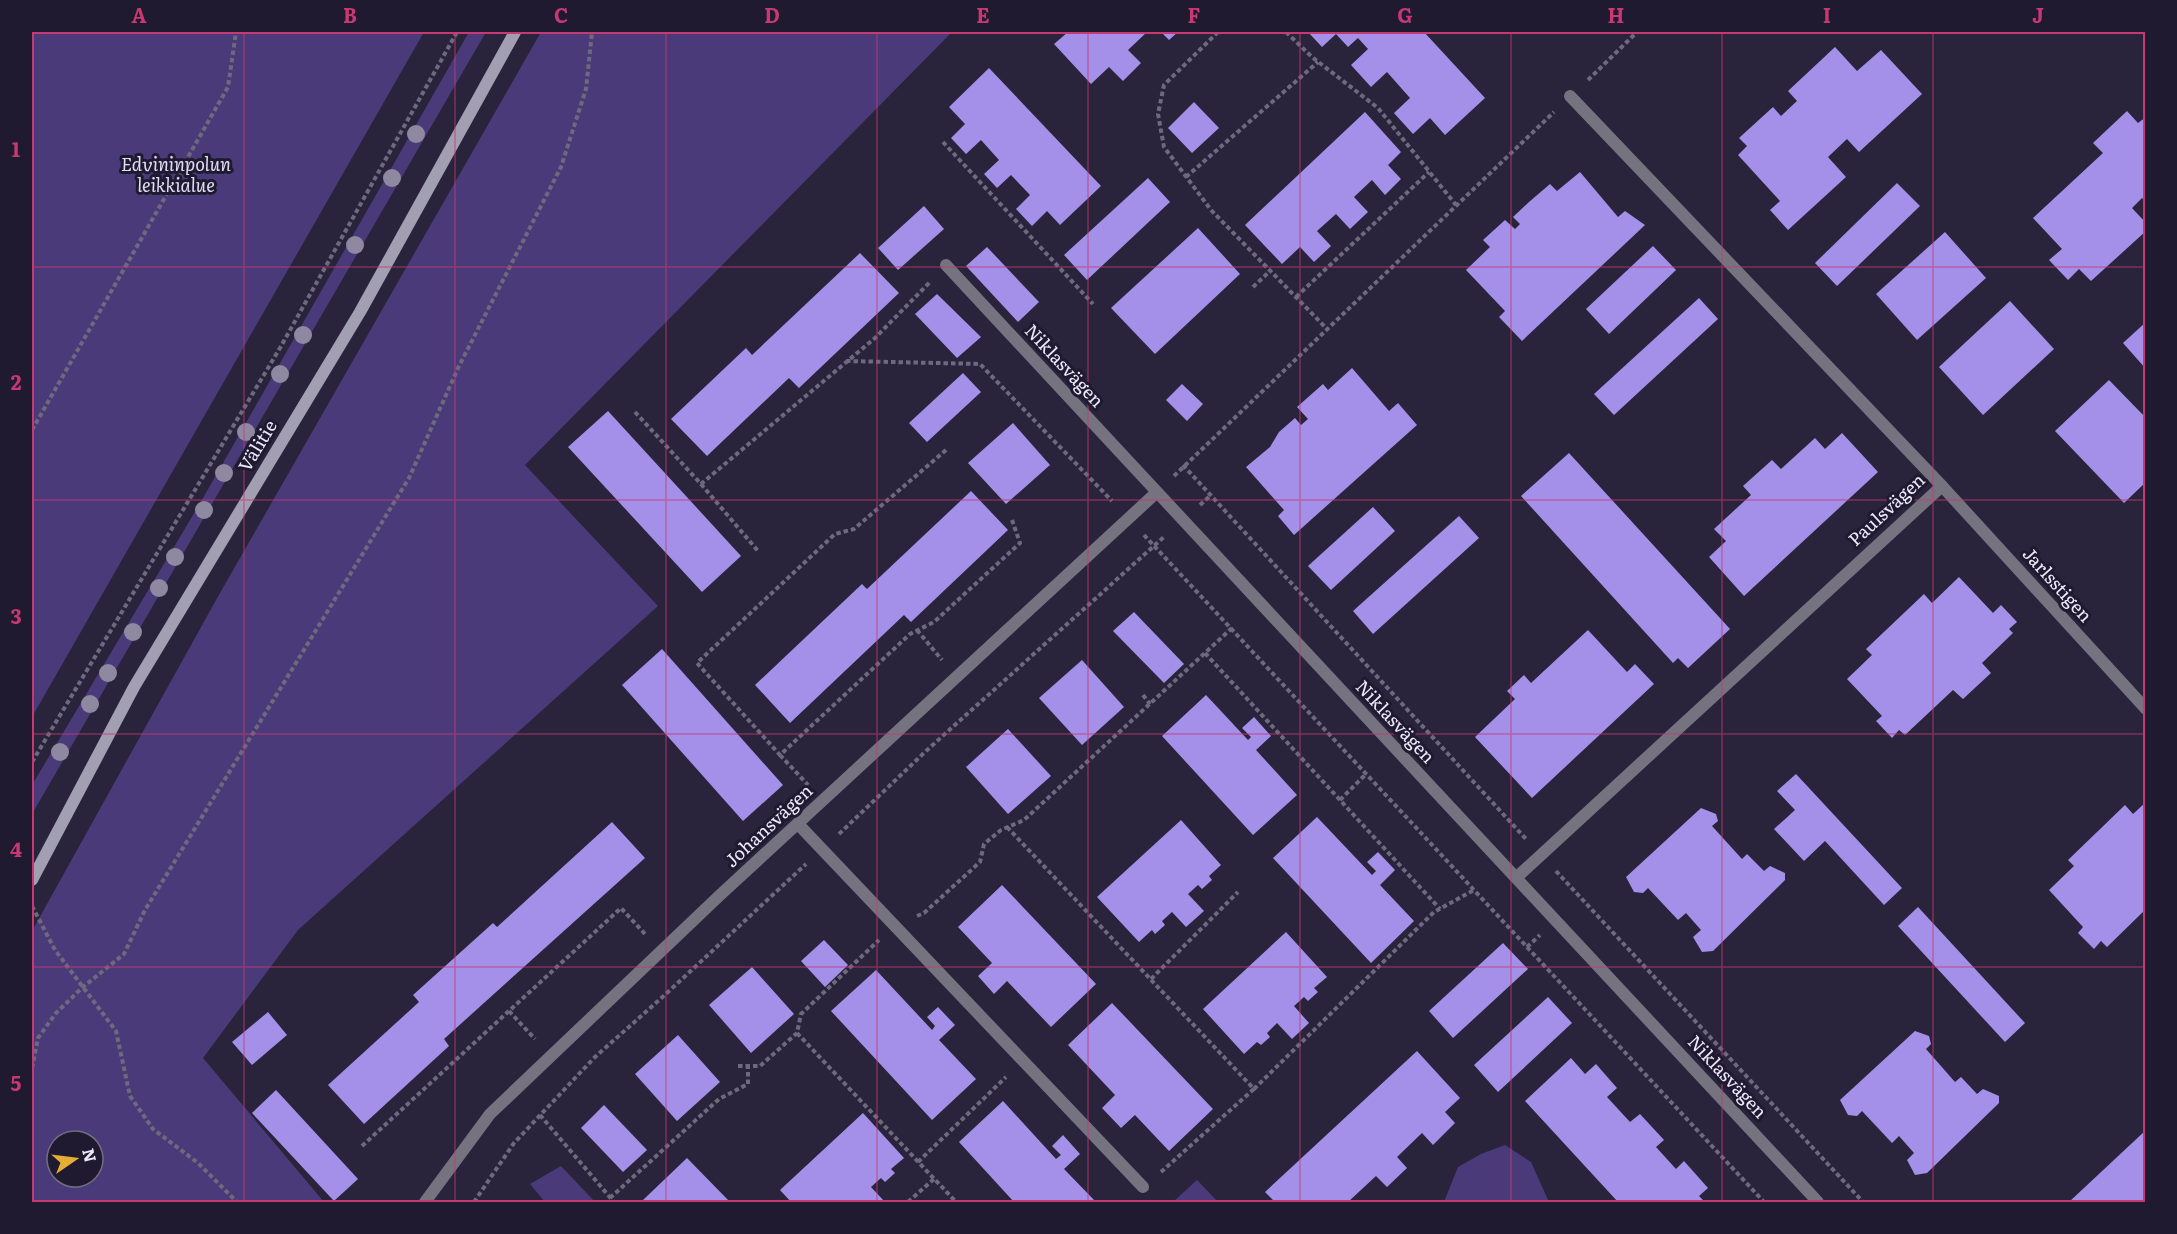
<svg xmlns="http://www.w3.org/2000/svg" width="2177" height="1234" viewBox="0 0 2177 1234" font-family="Literata,serif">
<rect width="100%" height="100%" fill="#29243b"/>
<g fill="#4b3a79" fill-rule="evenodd">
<path d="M32 32H424L32 717Z"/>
<path d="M469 32H486L32 814V785L199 505Z"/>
<path d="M541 32H952L525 465 658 606 298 930 203 1058 324 1202H32V931L220 593ZM57 1141H93V1177H57Z"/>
<path d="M1505 1145 1531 1162 1549 1202H1444L1458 1167 1481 1154Z"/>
<path d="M561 1166 595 1202H545L530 1184Z"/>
<path d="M1197 1180 1218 1202H1173Z"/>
</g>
<g fill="#a490e9">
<path d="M1068 32H1147L1128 50 1141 63 1123 81 1109 67 1091 84 1054 44Z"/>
<path d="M1161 32H1178L1169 40Z"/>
<path d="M1308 32H1424L1485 98 1445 135 1430 118 1413 134 1394 113 1410 98 1387 72 1371 87 1351 65 1368 49 1358 38 1348 47 1336 34 1322 47Z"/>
<path d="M1835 47 1857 71 1881 50 1922 94 1859 152 1847 139 1828 157 1846 177 1788 230 1770 210 1780 201 1738 155 1747 146 1739 138 1773 107 1781 116 1797 101 1788 91Z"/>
<path d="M989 68 1101 186 1060 225 1047 211 1032 226 1016 209 1030 195 1011 175 997 188 984 174 999 160 981 140 966 154 951 138 965 124 949 107Z"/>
<path d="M1194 102 1219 128 1192 153 1168 128Z"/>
<path d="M2127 111 2138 123 2146 117V202L2142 198 2132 208 2146 223V231L2091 281 2079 269 2068 280 2049 260 2062 249 2033 218 2103 153 2093 143Z"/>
<path d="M1365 112 1401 152 1388 165 1401 179 1385 195 1372 180 1354 197 1368 212 1350 229 1336 214 1317 231 1331 246 1314 262 1300 247 1282 264 1245 225Z"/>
<path d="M1580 172 1618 217 1625 211 1645 225 1522 341 1499 317 1505 311 1466 270 1490 247 1483 240 1505 220 1515 229 1520 224 1513 217 1529 202 1550 184 1557 191Z"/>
<path d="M1148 178 1170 202 1087 280 1064 255Z"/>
<path d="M1897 183 1920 206 1837 286 1815 263Z"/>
<path d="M924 206 944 229 898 270 878 248Z"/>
<path d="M1198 228 1240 274 1155 354 1111 308Z"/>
<path d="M1945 232 1986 278 1917 340 1876 294Z"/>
<path d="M1653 246 1676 270 1609 334 1586 309Z"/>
<path d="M987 247 1039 302 1018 322 966 266Z"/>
<path d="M860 253 899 293 799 388 789 378 707 456 671 419 746 348 752 355Z"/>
<path d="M937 294 981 337 957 358 915 314Z"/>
<path d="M1699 298 1718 319 1614 415 1594 394Z"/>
<path d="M2010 301 2054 349 1983 415 1939 367Z"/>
<path d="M2146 322V369L2123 343Z"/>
<path d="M1352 368 1389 411 1398 403 1417 425 1294 535 1278 516 1284 510 1246 467 1270 447 1279 432 1295 418 1301 425 1308 419 1297 407 1323 384 1328 390Z"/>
<path d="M963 373 981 392 927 442 909 423Z"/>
<path d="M2109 380 2146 418V482L2124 503 2055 431Z"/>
<path d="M1182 384 1203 404 1187 421 1166 400Z"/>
<path d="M608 411 741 556 702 592 568 447Z"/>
<path d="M1013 423 1050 465 1006 504 968 463Z"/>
<path d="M1842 433 1878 472 1744 596 1709 557 1726 541 1714 529 1751 495 1743 486 1772 460 1781 469 1815 438 1825 449Z"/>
<path d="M1569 453 1730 629 1688 668 1678 658 1673 663 1521 496Z"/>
<path d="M971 491 1008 530 911 622 904 615 790 723 755 685 862 584 867 589Z"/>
<path d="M1373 507 1395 531 1331 590 1308 566Z"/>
<path d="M1459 516 1479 538 1373 634 1353 611Z"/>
<path d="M1959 577 1993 613 2001 605 2017 622 2009 629 2013 633 1982 663 1991 673 1963 699 1953 690 1905 735 1899 730 1892 738 1876 721 1882 716 1847 679 1872 655 1866 649 1924 594 1932 603Z"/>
<path d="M1134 612 1184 664 1164 683 1113 631Z"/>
<path d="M1588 630 1627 672 1635 664 1654 684 1532 798 1475 737 1515 699 1507 691 1524 675 1531 683Z"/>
<path d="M662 649 783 785 743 821 622 685Z"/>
<path d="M1082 660 1124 707 1082 745 1039 698Z"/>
<path d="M1206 695 1248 740 1251 737 1242 728 1254 717 1271 736 1256 750 1297 795 1253 835 1162 736Z"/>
<path d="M1008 729 1051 776 1008 814 966 767Z"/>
<path d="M1796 774 1902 888 1884 905 1825 841 1804 861 1774 829 1795 810 1777 791Z"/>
<path d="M2146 802V909L2107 947 2101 941 2094 949 2078 933 2083 927 2049 890 2074 866 2068 860 2125 805 2133 814Z"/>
<path d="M1701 808 1716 814 1718 821 1712 826 1742 859 1747 854 1764 871 1770 866 1785 873V880L1713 951 1702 952 1693 937 1701 930 1686 913 1678 920 1648 888 1643 893 1634 892 1626 877Z"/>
<path d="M1317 817 1372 875 1376 871 1367 862 1378 852 1395 870 1380 885 1414 921 1371 963 1273 858Z"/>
<path d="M1181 820 1221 865 1209 876 1212 880 1202 889 1198 885 1188 894 1204 911 1186 927 1172 912 1162 921 1165 925 1155 934 1152 930 1139 942 1097 897Z"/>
<path d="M612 822 645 858 444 1039 449 1046 364 1124 328 1085 419 1002 413 995 493 923 497 927Z"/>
<path d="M1002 885 1096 984 1051 1027 1007 981 994 994 978 976 992 963 958 927Z"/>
<path d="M1918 907 2025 1023 2005 1042 1898 926Z"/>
<path d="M1286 932 1327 977 1314 988 1318 992 1308 1001 1304 997 1294 1006 1309 1023 1292 1039 1277 1023 1267 1033 1270 1037 1261 1045 1257 1042 1244 1054 1203 1009Z"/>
<path d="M824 940 848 965 825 987 801 961Z"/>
<path d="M1503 943 1528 969 1453 1038 1429 1011Z"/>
<path d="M752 967 794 1014 751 1053 709 1005Z"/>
<path d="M876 970 932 1030 935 1026 927 1017 938 1007 955 1025 939 1040 976 1079 932 1120 831 1011Z"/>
<path d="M1548 997 1572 1023 1498 1092 1474 1065Z"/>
<path d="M1112 1003 1213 1109 1169 1151 1135 1115 1121 1128 1102 1108 1115 1095 1068 1045Z"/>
<path d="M268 1012 287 1035 252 1065 232 1042Z"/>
<path d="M1915 1031 1929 1036 1931 1044 1926 1049 1955 1082 1961 1077 1977 1094 1983 1089 1999 1096V1103L1927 1173 1915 1175 1907 1160 1914 1153 1899 1136 1892 1143 1862 1111 1857 1116 1848 1115 1840 1100Z"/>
<path d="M678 1035 720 1082 677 1121 635 1074Z"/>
<path d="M1417 1051 1460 1098 1445 1112 1455 1123 1433 1145 1422 1133 1397 1157 1407 1168 1387 1187 1376 1176 1348 1202H1275L1265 1192Z"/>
<path d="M1571 1058 1585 1074 1596 1064 1617 1088 1607 1097 1630 1122 1640 1114 1664 1140 1656 1147 1676 1169 1684 1161 1708 1188 1699 1196 1705 1202H1618L1525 1101Z"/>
<path d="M276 1090 358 1179 334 1201 252 1113Z"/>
<path d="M1003 1101 1056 1159 1061 1155 1052 1146 1063 1135 1080 1154 1064 1169 1096 1202H1014L959 1142Z"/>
<path d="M604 1105 647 1150 623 1172 581 1128Z"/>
<path d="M863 1113 904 1158 891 1169 895 1173 885 1182 881 1178 871 1187 885 1202H791L780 1190Z"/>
<path d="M2146 1130V1202H2069Z"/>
<path d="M687 1158 730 1202H645L643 1200Z"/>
</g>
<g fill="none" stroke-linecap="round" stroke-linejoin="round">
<g stroke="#6e6a7e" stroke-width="4" stroke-dasharray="4.5 3" stroke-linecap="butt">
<path d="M1218 32 1164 85 1158 114 1164 147 1211 210 1327 329"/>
<path d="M1286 32 1312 57 1378 108 1456 205"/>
<path d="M1588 80 1637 32"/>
<path d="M943 142 1093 304"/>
<path d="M1186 177 1318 62"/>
<path d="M1253 287 1270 271"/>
<path d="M1296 297 1429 172"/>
<path d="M846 361 980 364 1112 501"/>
<path d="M635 412 701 484 875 338 931 281"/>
<path d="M32 430 228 87 236 32"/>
<path d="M946 450 854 529 835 534 697 663 780 755 910 634 934 622 1020 543 1012 520"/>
<path d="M1183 465 1526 839"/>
<path d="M1174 476 1554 112"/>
<path d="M701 484 758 551"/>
<path d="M1200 505 1211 495"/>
<path d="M1144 535 1764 1202"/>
<path d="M917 630 942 660"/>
<path d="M1205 653 1440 909"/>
<path d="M1143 695 1150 704"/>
<path d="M780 755 808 785"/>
<path d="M32 762 280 348 457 32"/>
<path d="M1340 800 1366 774"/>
<path d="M1007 827 1254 1089 1434 912 1474 890"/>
<path d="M839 834 926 751 1165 536"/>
<path d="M1556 871 1863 1202"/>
<path d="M32 906 55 950 116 1031 130 1096 153 1129 198 1163 237 1202"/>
<path d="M917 916 924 913 980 862 984 844 1001 830 1024 820 1232 628"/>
<path d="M1527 947 1540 935"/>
<path d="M1151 979 1238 892"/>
<path d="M509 1011 535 1039"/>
<path d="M797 1033 956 1202"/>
<path d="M738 1066H760L797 1033 801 1014 879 940"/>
<path d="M32 1068 38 1038 56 1013 83 987 124 954 145 910 409 478 459 366 561 167 586 89 592 32"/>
<path d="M540 1115 614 1202"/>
<path d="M362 1146 621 908 646 935"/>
<path d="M918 1162 1006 1077"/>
<path d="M1161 1172 1254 1089"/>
<path d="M610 1198 719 1099 748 1084V1066"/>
<path d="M474 1202 514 1143 594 1058 668 992 806 864"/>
<path d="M908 1202 934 1179"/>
</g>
<g stroke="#757380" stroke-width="12">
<path d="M946 265C1235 579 1528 889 1818 1202"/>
<path d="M1942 486 2146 709"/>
<path d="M798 824 1143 1187"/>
<path d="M1517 877 1942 486 1570 96"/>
<path d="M425 1202 490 1114 719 896 1156 493"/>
</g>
<path stroke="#a29fb2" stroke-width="12" d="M32 880 134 687 360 312 515 32"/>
</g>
<g fill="#8e89a0">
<circle cx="416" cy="134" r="9"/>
<circle cx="392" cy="178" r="9"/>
<circle cx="355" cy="245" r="9"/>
<circle cx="303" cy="335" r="9"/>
<circle cx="280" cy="374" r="9"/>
<circle cx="246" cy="432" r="9"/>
<circle cx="224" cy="473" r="9"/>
<circle cx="204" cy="510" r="9"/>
<circle cx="175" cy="557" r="9"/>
<circle cx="159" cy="588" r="9"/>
<circle cx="133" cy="632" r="9"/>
<circle cx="108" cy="673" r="9"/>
<circle cx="90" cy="704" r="9"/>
<circle cx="60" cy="752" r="9"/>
</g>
<path fill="none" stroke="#c83873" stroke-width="1.5" stroke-opacity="0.55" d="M244 32V1202M455 32V1202M666 32V1202M877 32V1202M1088 32V1202M1300 32V1202M1511 32V1202M1722 32V1202M1933 32V1202M32 267H2146M32 500H2146M32 734H2146M32 967H2146"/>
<g text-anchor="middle" stroke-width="6" stroke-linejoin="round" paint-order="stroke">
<g font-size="18" font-style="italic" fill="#e0dcf3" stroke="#1f1a30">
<text x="176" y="171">Edvininpolun<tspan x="176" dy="21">leikkialue</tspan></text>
</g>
<g font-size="18" fill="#eceafa" stroke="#1f1a30">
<text transform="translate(1064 366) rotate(47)" y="6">Niklasvägen</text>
<text transform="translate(258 446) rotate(-59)" y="6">Välitie</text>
<text transform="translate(1887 510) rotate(-43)" y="6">Paulsvägen</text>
<text transform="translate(2057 585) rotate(48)" y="6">Jarlsstigen</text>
<text transform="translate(1395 722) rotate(47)" y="6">Niklasvägen</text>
<text transform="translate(769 826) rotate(-43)" y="6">Johansvägen</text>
<text transform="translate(1727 1077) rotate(47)" y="6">Niklasvägen</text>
</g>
</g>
<rect width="2177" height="1234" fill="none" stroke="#1f1a30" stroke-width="66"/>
<g transform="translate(75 1159) rotate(76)"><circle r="28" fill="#1f1a30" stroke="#716d81" stroke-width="1.5"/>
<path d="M0-4.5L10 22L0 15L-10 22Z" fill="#e4ae35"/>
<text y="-9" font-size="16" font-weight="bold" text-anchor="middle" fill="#eceafa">N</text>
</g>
<rect x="33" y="33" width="2111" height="1168" fill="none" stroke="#c83873" stroke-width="2"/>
<g font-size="20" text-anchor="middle" font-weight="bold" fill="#c83873">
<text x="139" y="23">A</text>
<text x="350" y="23">B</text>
<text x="561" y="23">C</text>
<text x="772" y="23">D</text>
<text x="983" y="23">E</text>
<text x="1194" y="23">F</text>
<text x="1405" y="23">G</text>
<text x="1616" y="23">H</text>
<text x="1827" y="23">I</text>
<text x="2038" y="23">J</text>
<text x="16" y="157">1</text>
<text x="16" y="390">2</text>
<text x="16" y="624">3</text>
<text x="16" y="857">4</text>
<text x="16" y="1091">5</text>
</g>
</svg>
